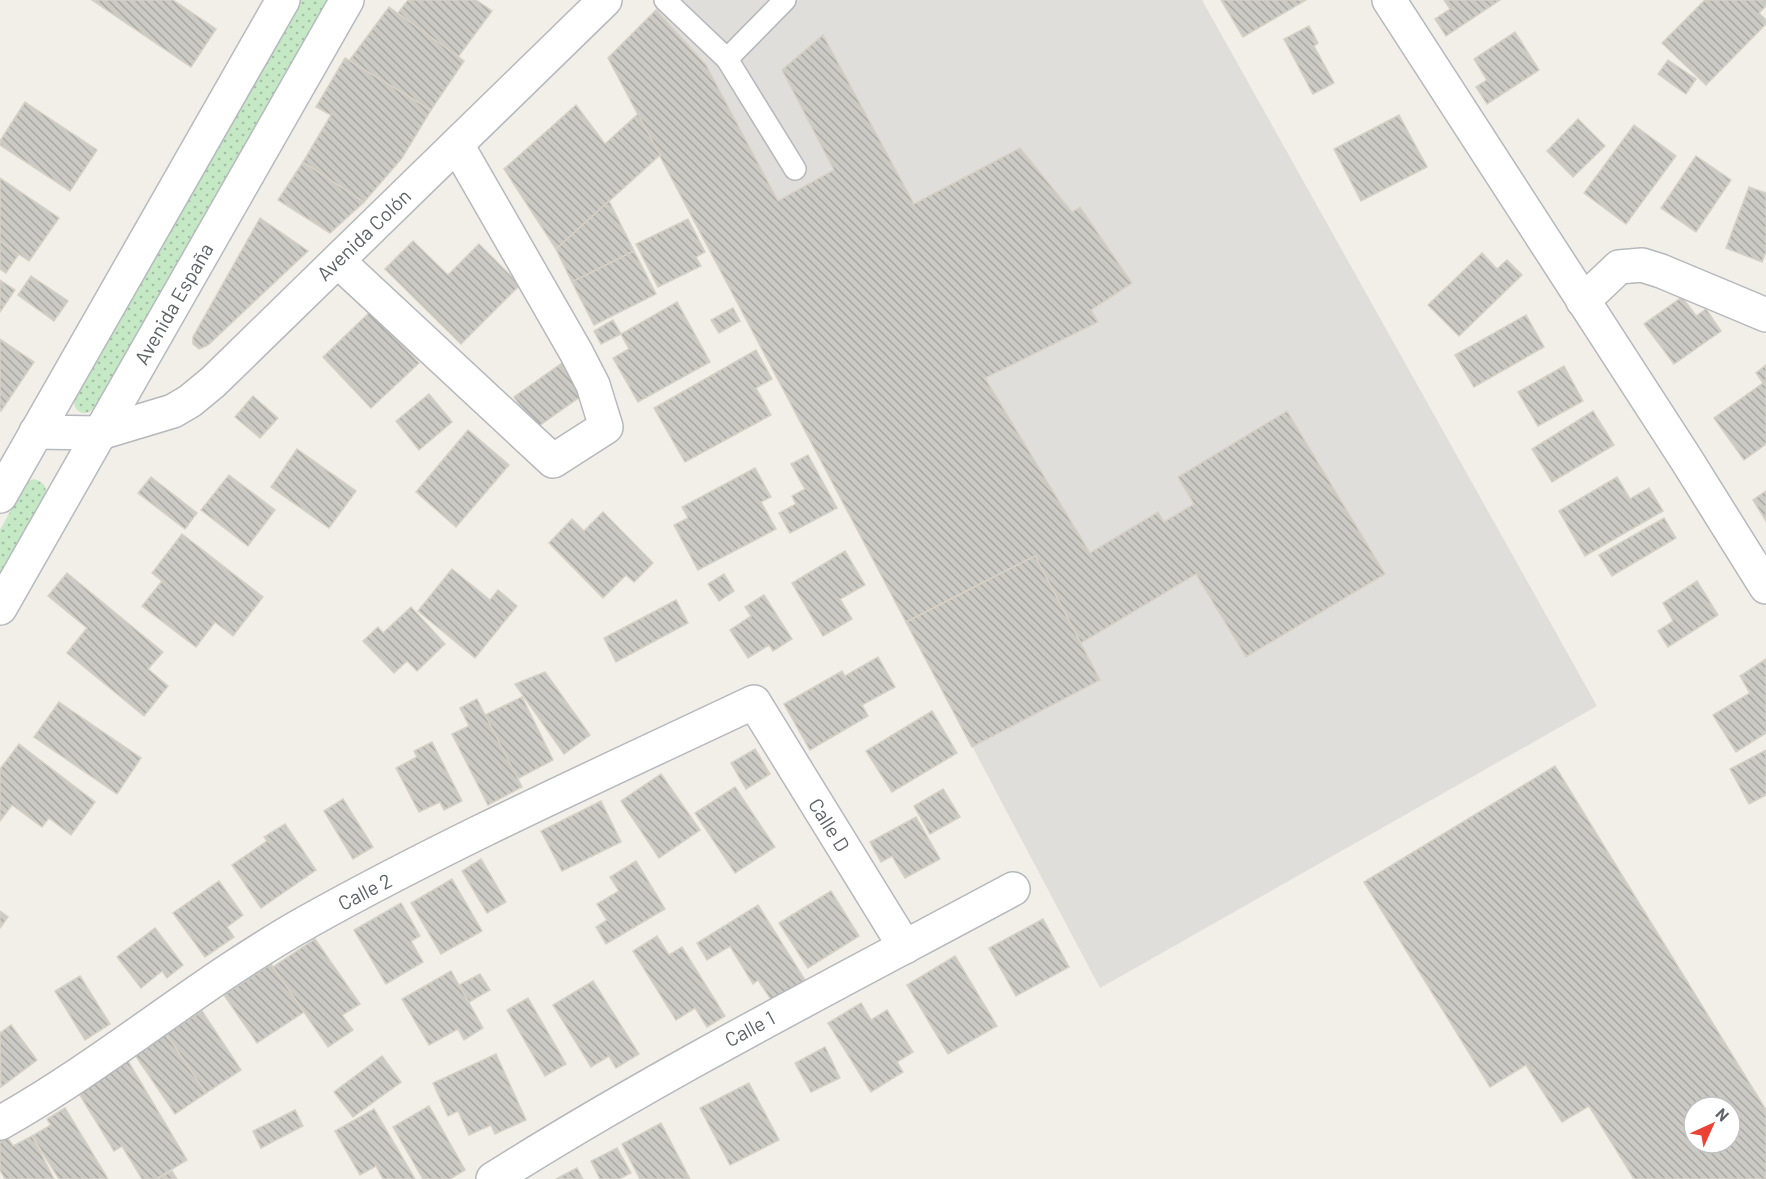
<svg xmlns="http://www.w3.org/2000/svg" width="1766" height="1179" viewBox="0 0 1766 1179" font-family="Barlow,sans-serif">
<defs>
<pattern id="grass-dots" width="8" height="8" patternUnits="userSpaceOnUse" patternTransform="scale(1.5)"><rect width="8" height="8" fill="#c5e8c5"/><path d="M2 2h.1M6 6h.1" fill="none" stroke="#a3c0a4" stroke-width="1.8" stroke-linecap="round"/></pattern>
<pattern id="building-back-hatch" width="6" height="6" patternUnits="userSpaceOnUse" patternTransform="scale(1.5)"><rect width="6" height="6" fill="#cccac5"/><path d="M-1 5l2 2M0 0l6 6M5-1l2 2" fill="none" stroke="#a9a8a4"/></pattern>
</defs>
<rect width="100%" height="100%" fill="#f1efe8"/>
<path fill="#e0deda" d="M666 0H1202L1597 706 1100 988 608 58Z"/>
<g fill="url(#grass-dots)">
<path d="M301 0H328L95 407C86 418 73 413 74 399Z"/>
<path d="M34 479C43 482 46 485 46 494L0 574V530L24 487 28 481Z"/>
</g>
<g fill="url(#building-back-hatch)" stroke="#d6d1c6" stroke-width="1.5" fill-rule="evenodd">
<path d="M92 0H173L216 29 191 67Z"/>
<path d="M408 0H476L492 11 458 57 398 13Z"/>
<path d="M1221 0H1306L1243 37Z"/>
<path d="M1444 0H1500L1446 36 1435 19 1450 9Z"/>
<path d="M1705 0H1766V6L1759 13 1766 20V24L1706 85 1662 43Z"/>
<path d="M389 7 464 61 431 110 349 61Z"/>
<path d="M656 10 706 65 778 201 834 170 782 70 823 35 914 204 1020 148 1072 212 1080 207 1132 283 1091 310 1098 322 985 378 1090 553 1158 512 1164 522 1194 504 1178 477 1287 411 1385 574 1246 657 1196 574 1081 643 1035 556 906 622 608 58Z"/>
<path d="M1309 26 1318 43 1314 46 1334 83 1313 94 1284 39Z"/>
<path d="M1515 32 1539 70 1487 104 1476 87 1487 80 1474 59Z"/>
<path d="M345 58 431 110 402 158 364 202 303 162 331 115 316 107Z"/>
<path d="M1668 60 1696 79 1686 94 1658 74Z"/>
<path d="M25 102 97 150 70 191 0 145V141Z"/>
<path d="M576 105 605 144 638 114 660 155 556 249 504 169Z"/>
<path d="M1399 115 1427 167 1361 201 1334 149Z"/>
<path d="M1578 119 1605 146 1573 177 1547 151Z"/>
<path d="M1634 125 1676 156 1626 224 1584 193Z"/>
<path d="M1696 156 1731 180 1696 232 1661 208Z"/>
<path d="M303 162 364 202 330 233 278 200Z"/>
<path d="M0 178 59 218 29 261 0 241Z"/>
<path d="M1749 187 1766 193V252L1762 262 1726 248Z"/>
<path d="M609 201 634 251 572 282 556 249Z"/>
<path d="M260 218 308 251 208 345 199 349 193 344V337Z"/>
<path d="M688 219 705 252 696 257 701 266 658 287 636 244Z"/>
<path d="M0 241 19 254 6 273 0 269Z"/>
<path d="M413 241 448 275 479 244 520 285 461 344 385 269Z"/>
<path d="M634 251 656 294 594 325 572 282Z"/>
<path d="M1482 253 1497 269 1507 260 1522 275 1459 336 1428 305Z"/>
<path d="M31 276 68 301 54 321 18 295Z"/>
<path d="M0 280 15 290 0 312Z"/>
<path d="M1682 297 1696 316 1706 309 1721 331 1674 364 1644 324Z"/>
<path d="M677 302 710 362 638 402 613 358 629 349 621 334Z"/>
<path d="M733 308 740 321 719 333 711 320Z"/>
<path d="M371 311 419 363 371 408 323 357Z"/>
<path d="M1526 315 1544 347 1474 387 1455 355Z"/>
<path d="M613 320 621 334 601 344 594 331Z"/>
<path d="M0 339 34 362 1 411 0 410Z"/>
<path d="M756 350 772 379 756 388 771 415 685 462 654 408Z"/>
<path d="M562 363 584 394 536 428 514 397Z"/>
<path d="M1766 365V444L1744 460 1714 418 1763 383 1756 373Z"/>
<path d="M1564 366 1583 401 1538 426 1518 392Z"/>
<path d="M429 394 452 422 419 450 396 421Z"/>
<path d="M253 396 278 418 260 438 235 417Z"/>
<path d="M1593 411 1614 445 1552 482 1532 449Z"/>
<path d="M468 430 509 465 456 527 416 492Z"/>
<path d="M297 449 356 491 329 528 271 487Z"/>
<path d="M808 455 837 508 790 533 779 513 796 504 792 496 805 489 791 464Z"/>
<path d="M755 468 771 497 761 502 776 529 698 570 674 525 688 518 682 507Z"/>
<path d="M229 475 275 510 248 546 201 510Z"/>
<path d="M151 477 197 513 185 529 138 493Z"/>
<path d="M1617 477 1630 499 1649 488 1663 511 1585 556 1559 511Z"/>
<path d="M1766 491V521L1753 500Z"/>
<path d="M603 512 653 563 634 582 626 575 603 598 549 543 572 519 584 531Z"/>
<path d="M1664 518 1676 538 1612 576 1599 555Z"/>
<path d="M182 534 263 597 233 636 215 622 196 647 142 606 162 581 152 573Z"/>
<path d="M845 551 865 585 840 599 852 619 823 636 792 583Z"/>
<path d="M1035 556 1100 680 972 747 906 622Z"/>
<path d="M452 569 490 600 498 590 517 606 475 658 418 611Z"/>
<path d="M67 573 163 652 148 669 168 686 144 716 67 653 87 628 48 596Z"/>
<path d="M724 574 734 591 719 601 708 584Z"/>
<path d="M1697 581 1718 615 1668 647 1658 631 1673 621 1663 603Z"/>
<path d="M764 595 792 639 773 651 769 645 748 658 730 630 751 616 745 607Z"/>
<path d="M676 600 688 623 616 662 604 638Z"/>
<path d="M411 607 445 644 417 671 407 661 394 673 363 641 378 627 383 633Z"/>
<path d="M878 657 895 687 862 705 868 716 810 750 784 704 842 671 845 676Z"/>
<path d="M1766 659V733L1736 752 1713 715 1750 693 1740 676Z"/>
<path d="M545 672 590 735 564 754 515 684Z"/>
<path d="M522 697 553 760 517 779 485 715Z"/>
<path d="M477 699 522 787 488 805 452 734 469 726 460 708Z"/>
<path d="M59 702 141 758 117 794 34 737Z"/>
<path d="M932 711 957 753 892 792 866 751Z"/>
<path d="M432 742 462 801 444 810 440 802 419 812 396 768 417 757 414 751Z"/>
<path d="M19 744 95 802 71 835 49 818 42 827 12 805 0 821V769Z"/>
<path d="M755 749 770 774 746 789 731 763Z"/>
<path d="M1766 750V795L1749 804 1730 769Z"/>
<path d="M1555 766 1766 1110V1179H1634L1589 1106 1562 1122 1526 1065 1490 1087 1364 882ZM1694 1107H1730V1143H1694Z"/>
<path d="M661 774 700 830 659 858 621 801Z"/>
<path d="M735 787 775 847 735 873 695 813Z"/>
<path d="M943 789 960 817 930 834 914 806Z"/>
<path d="M343 799 373 847 353 859 324 811Z"/>
<path d="M601 801 621 842 562 871 541 831Z"/>
<path d="M916 817 940 859 905 878 892 856 881 862 870 842Z"/>
<path d="M285 824 316 870 261 908 232 865 267 841 264 837Z"/>
<path d="M481 859 506 902 487 913 462 871Z"/>
<path d="M636 861 665 909 606 944 596 927 607 920 597 904 619 891 610 877Z"/>
<path d="M452 879 482 931 441 954 411 903Z"/>
<path d="M219 881 243 915 227 927 234 937 205 957 173 913Z"/>
<path d="M831 891 859 936 808 968 779 923Z"/>
<path d="M401 903 420 936 411 941 423 962 386 984 354 930Z"/>
<path d="M758 905 805 980 772 1001 758 980 753 984 730 946 707 960 697 943Z"/>
<path d="M0 911 8 917 0 928Z"/>
<path d="M1043 919 1069 967 1016 996 989 948Z"/>
<path d="M155 928 183 965 167 978 162 971 141 988 117 957Z"/>
<path d="M657 936 669 955 682 947 725 1016 707 1027 695 1008 676 1020 633 951Z"/>
<path d="M315 939 360 1004 342 1015 353 1030 328 1047 273 967Z"/>
<path d="M955 956 997 1026 948 1054 907 985Z"/>
<path d="M271 964 304 1012 257 1043 224 995Z"/>
<path d="M451 971 483 1028 464 1040 458 1029 429 1045 402 999Z"/>
<path d="M480 974 490 990 469 1002 459 985Z"/>
<path d="M80 976 110 1024 85 1040 55 991Z"/>
<path d="M593 981 639 1054 616 1068 609 1056 591 1067 553 1005Z"/>
<path d="M528 998 566 1064 545 1076 507 1010Z"/>
<path d="M861 1003 871 1020 887 1010 913 1052 897 1062 903 1072 871 1092 828 1023Z"/>
<path d="M202 1011 241 1070 206 1093 166 1034Z"/>
<path d="M11 1025 37 1060 1 1087 0 1033Z"/>
<path d="M166 1034 206 1093 175 1114 135 1055Z"/>
<path d="M825 1047 840 1078 811 1092 795 1063Z"/>
<path d="M496 1054 526 1120 495 1134 491 1125 469 1135 458 1111 448 1116 433 1083Z"/>
<path d="M382 1056 401 1082 353 1117 334 1092Z"/>
<path d="M128 1061 187 1160 156 1179H142L122 1146 114 1151 78 1092Z"/>
<path d="M749 1083 779 1140 730 1165 700 1108Z"/>
<path d="M429 1106 465 1170 450 1179H423L393 1127Z"/>
<path d="M65 1108 108 1179H59L32 1136 51 1125 47 1119Z"/>
<path d="M374 1109 415 1179H383L376 1166 360 1175 335 1131Z"/>
<path d="M295 1110 303 1126 261 1148 253 1131Z"/>
<path d="M661 1123 690 1179H640L622 1144Z"/>
<path d="M32 1136 54 1179H5L0 1170V1140L7 1137 13 1146Z"/>
<path d="M617 1148 631 1173 619 1179H600L591 1161Z"/>
<path d="M577 1168 583 1179H556Z"/>
<path d="M172 1171 177 1179H157Z"/>
</g>
<g fill="none" stroke-linecap="round" stroke-linejoin="round">
<defs>
<g id="service">
<path d="M665 0 727 59 795 169"/>
<path d="M727 59 785 0"/>
</g>
<g id="minor">
<path d="M1389 0 1686 459 1766 587"/>
<path d="M338 261 553 461 606 427 593 385 576 352 457 145"/>
<path d="M1583 301 1619 267 1642 265 1661 271 1766 315"/>
<path d="M100 433 173 411 190 401 213 382 605 0"/>
<path d="M0 1123C107 1063 200 982 307 922 452 841 604 773 754 702L905 947"/>
<path d="M493 1179C661 1073 838 983 1013 889"/>
</g>
<g id="secondary">
<path d="M36 432 100 433"/>
<path d="M0 496 283 0"/>
<path d="M0 608 347 0"/>
</g>
</defs>
<use href="#service" stroke="#b5b8bc" stroke-width="24"/>
<use href="#minor" stroke="#b5b8bc" stroke-width="36"/>
<use href="#secondary" stroke="#b6babf" stroke-width="36"/>
<use href="#service" stroke="#fff" stroke-width="21"/>
<use href="#minor" stroke="#fff" stroke-width="33"/>
<use href="#secondary" stroke="#fff" stroke-width="33"/>
</g>
<g text-anchor="middle" stroke-width="4.5" stroke-linejoin="round" paint-order="stroke">
<g font-size="20" fill="#5f6368" stroke="#fff">
<text transform="translate(364 235) rotate(-44)" y="7">Avenida Colón</text>
<text transform="translate(174 304) rotate(-60)" y="7">Avenida España</text>
<text transform="translate(829 825) rotate(58)" y="7">Calle D</text>
<text transform="translate(365 892) rotate(-27)" y="7">Calle 2</text>
<text transform="translate(750 1029) rotate(-28)" y="7">Calle 1</text>
</g>
</g>
<g transform="translate(1712 1125) rotate(45)"><circle r="28" fill="#ffffff" stroke="#bfc1c3" stroke-width="1.5"/>
<path d="M0-4.5L10 22L0 15L-10 22Z" fill="#ea4335"/>
<text y="-9" font-size="16" font-weight="bold" text-anchor="middle" fill="#5f6368">N</text>
</g>
</svg>
